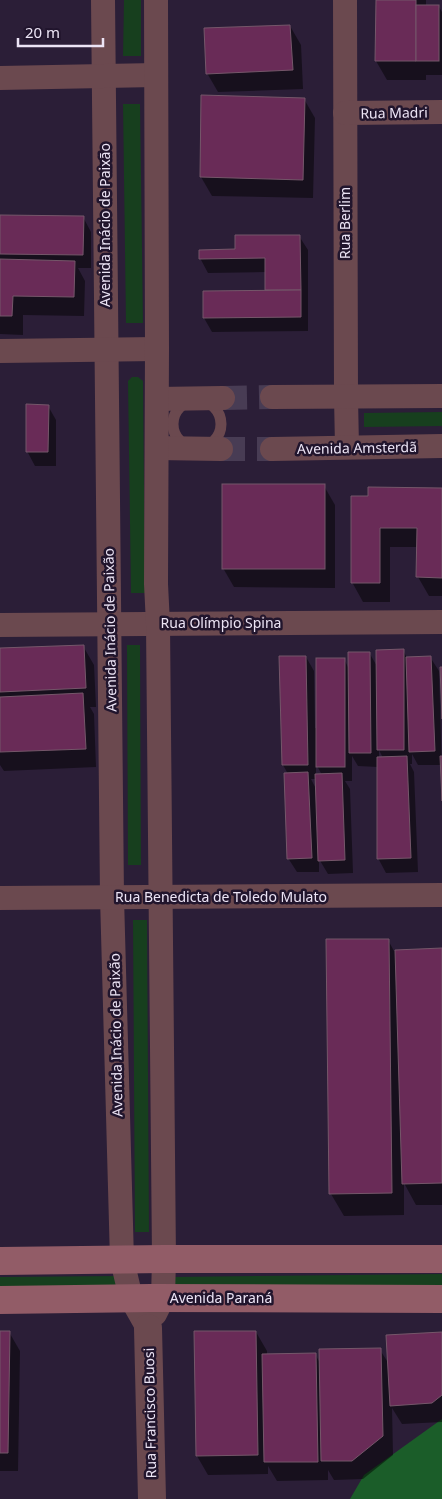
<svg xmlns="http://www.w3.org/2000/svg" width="442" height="1499" viewBox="0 0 442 1499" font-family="'Noto Sans',sans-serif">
<rect width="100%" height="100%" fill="#2b1e37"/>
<g fill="#173f1e">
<path d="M124 0H141V56H123Z"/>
<path d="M123 104H140L143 323H126Z"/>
<path d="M132 377H138L143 381 145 593H131L128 381Z"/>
<path d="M442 412V426L364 427V413Z"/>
<path d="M127 645H140L141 865H128Z"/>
<path d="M133 920H147L149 1232H135Z"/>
<path d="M442 1274V1289L173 1292V1277Z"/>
<path d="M121 1276 126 1286 0 1292V1277Z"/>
</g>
<path fill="#1b5d29" d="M442 1419V1499H350L364 1475Z"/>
<g fill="#0007" fill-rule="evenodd">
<path d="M377 0H426V7H439L442 12V75H426V80H387L376 61Z"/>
<path d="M290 26 301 45 303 89 218 92 207 73Z"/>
<path d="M202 97 304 99 315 118 313 198 212 196 201 177Z"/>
<path d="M0 216 83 217 91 232V268H78L85 281 84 316 23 315V335L0 334Z"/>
<path d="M299 236 308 250V331L212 332 204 318 266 291V272L208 273 200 258Z"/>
<path d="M48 406 56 420V466H35L27 451Z"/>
<path d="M324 486 335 505V588L234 587 223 568Z"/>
<path d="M442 489V596H429L418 577V547H390V602H363L352 582 353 498Z"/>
<path d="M83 646 94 665 96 707H90L94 714 96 767 4 771 0 765V650Z"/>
<path d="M403 650 407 658 430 657 439 671 442 772V765H418L412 754V764H410L414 772 418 872 386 873 378 858V767L358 766 352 756V781H345L350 789 353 873 328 874 319 859V872H297L288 858V774L283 765 306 657 314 671 315 728H317L344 659 349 669 370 654 378 668ZM379 750 383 758H379ZM316 764 322 775H316ZM311 779H317V790L314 785Z"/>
<path d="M388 940 394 951 442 950V1205H416L404 1183V1215L344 1216 331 1194Z"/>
<path d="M0 1332H9L20 1351 18 1471H0Z"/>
<path d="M256 1332 267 1351V1355L315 1354 320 1363 380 1350 389 1364 442 1333V1422L402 1424 392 1408 393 1455 363 1479 334 1480 328 1470V1480L277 1481 268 1466V1474L208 1475 197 1456Z"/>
</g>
<g fill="#692b57" stroke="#75576a">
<path d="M376 0H416V61H375Z"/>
<rect x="416" y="5" width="23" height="56"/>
<path d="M290 25 293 70 206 74 204 28Z"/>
<path d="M201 95 305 98 303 180 200 177Z"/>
<path d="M0 215 84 216 83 255 0 254Z"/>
<path d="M235 235H300L301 290H265V258L199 259V250L235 249Z"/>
<path d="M0 259 75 261 74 297 13 296 12 316H0Z"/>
<path d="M301 290V317L203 318V291Z"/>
<path d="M26 404 49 405 48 452H26Z"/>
<rect x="222" y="484" width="103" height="85"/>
<path d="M368 487 442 488V578L416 577 417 528H380V583H351V496H368Z"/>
<path d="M84 645 86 688 0 692V648Z"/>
<path d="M404 649V750H377L376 650Z"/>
<path d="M348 652H370L371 753H349Z"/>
<path d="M279 656H306L308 765H282Z"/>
<path d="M431 656 435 751 409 752 406 657Z"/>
<rect x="316" y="658" width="29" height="109"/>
<path d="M440 667H442V719Z"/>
<path d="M83 693 86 749 0 752V697Z"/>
<path d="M407 756 411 858 377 859V757Z"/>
<path d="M440 756H442V801Z"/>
<path d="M308 772 312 858 287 859 284 773Z"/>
<path d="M342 773 345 860 318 861 315 774Z"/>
<path d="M326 939H389L392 1193 329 1194Z"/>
<path d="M442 948V1183L402 1184 395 950Z"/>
<path d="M0 1331H10L8 1453H0Z"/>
<path d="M194 1331H256L258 1455 196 1456Z"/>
<path d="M442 1332V1395L432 1403 390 1406 386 1335Z"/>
<path d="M381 1348 383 1436 352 1461H321L319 1349Z"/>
<path d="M316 1353 318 1462H264L262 1354Z"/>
</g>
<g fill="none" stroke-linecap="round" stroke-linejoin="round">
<g stroke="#483c54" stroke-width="24" stroke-dasharray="24 12" stroke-linecap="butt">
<path d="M223 398 272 397"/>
<path d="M221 449H272"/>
</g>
<circle stroke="#6b494f" stroke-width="11" cx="197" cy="424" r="24"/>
<g stroke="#6b494f" stroke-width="24">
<path d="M103 0 112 897 122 1260 131 1298 148 1328"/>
<path d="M345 0 346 397 347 447"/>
<path d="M0 78 156 75"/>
<path d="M345 113 442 112"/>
<path d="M0 351 157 349"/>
<path d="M272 397 442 396"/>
<path d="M157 399 223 398"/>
<path d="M157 448 221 449"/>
<path d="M272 449 442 446"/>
<path d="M0 625 442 622"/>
<path d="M0 898 442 895"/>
<path d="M155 1314 163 1298 164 1259 158 624 156 584 157 349 156 0"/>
</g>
<path stroke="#6b494f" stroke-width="28" d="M148 1328 152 1499"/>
<g stroke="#925c67" stroke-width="28">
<path d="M0 1261 164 1259H442"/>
<path d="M0 1300 151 1298 442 1299"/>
</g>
</g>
<g text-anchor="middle" stroke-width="5" stroke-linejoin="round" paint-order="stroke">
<g font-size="14" fill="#ece4f5" stroke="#21152d">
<text transform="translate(394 113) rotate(-1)" y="5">Rua Madri</text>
<text transform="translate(345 223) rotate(-90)" y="5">Rua Berlim</text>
<text transform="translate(105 225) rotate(-90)" y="5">Avenida Inácio de Paixão</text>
<text transform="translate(357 448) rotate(-1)" y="5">Avenida Amsterdã</text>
<text x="221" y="628">Rua Olímpio Spina</text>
<text transform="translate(110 630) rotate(-91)" y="5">Avenida Inácio de Paixão</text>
<text x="221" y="902">Rua Benedicta de Toledo Mulato</text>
<text transform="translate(116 1035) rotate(-91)" y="5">Avenida Inácio de Paixão</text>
<text x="221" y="1303">Avenida Paraná</text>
<text transform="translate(150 1413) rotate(-91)" y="5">Rua Francisco Buosi</text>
</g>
</g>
<path d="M18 38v8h85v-8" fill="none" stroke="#ece4f5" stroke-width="2.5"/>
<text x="25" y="38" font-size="15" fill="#ece4f5" stroke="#21152d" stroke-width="4" paint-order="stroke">20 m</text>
</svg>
